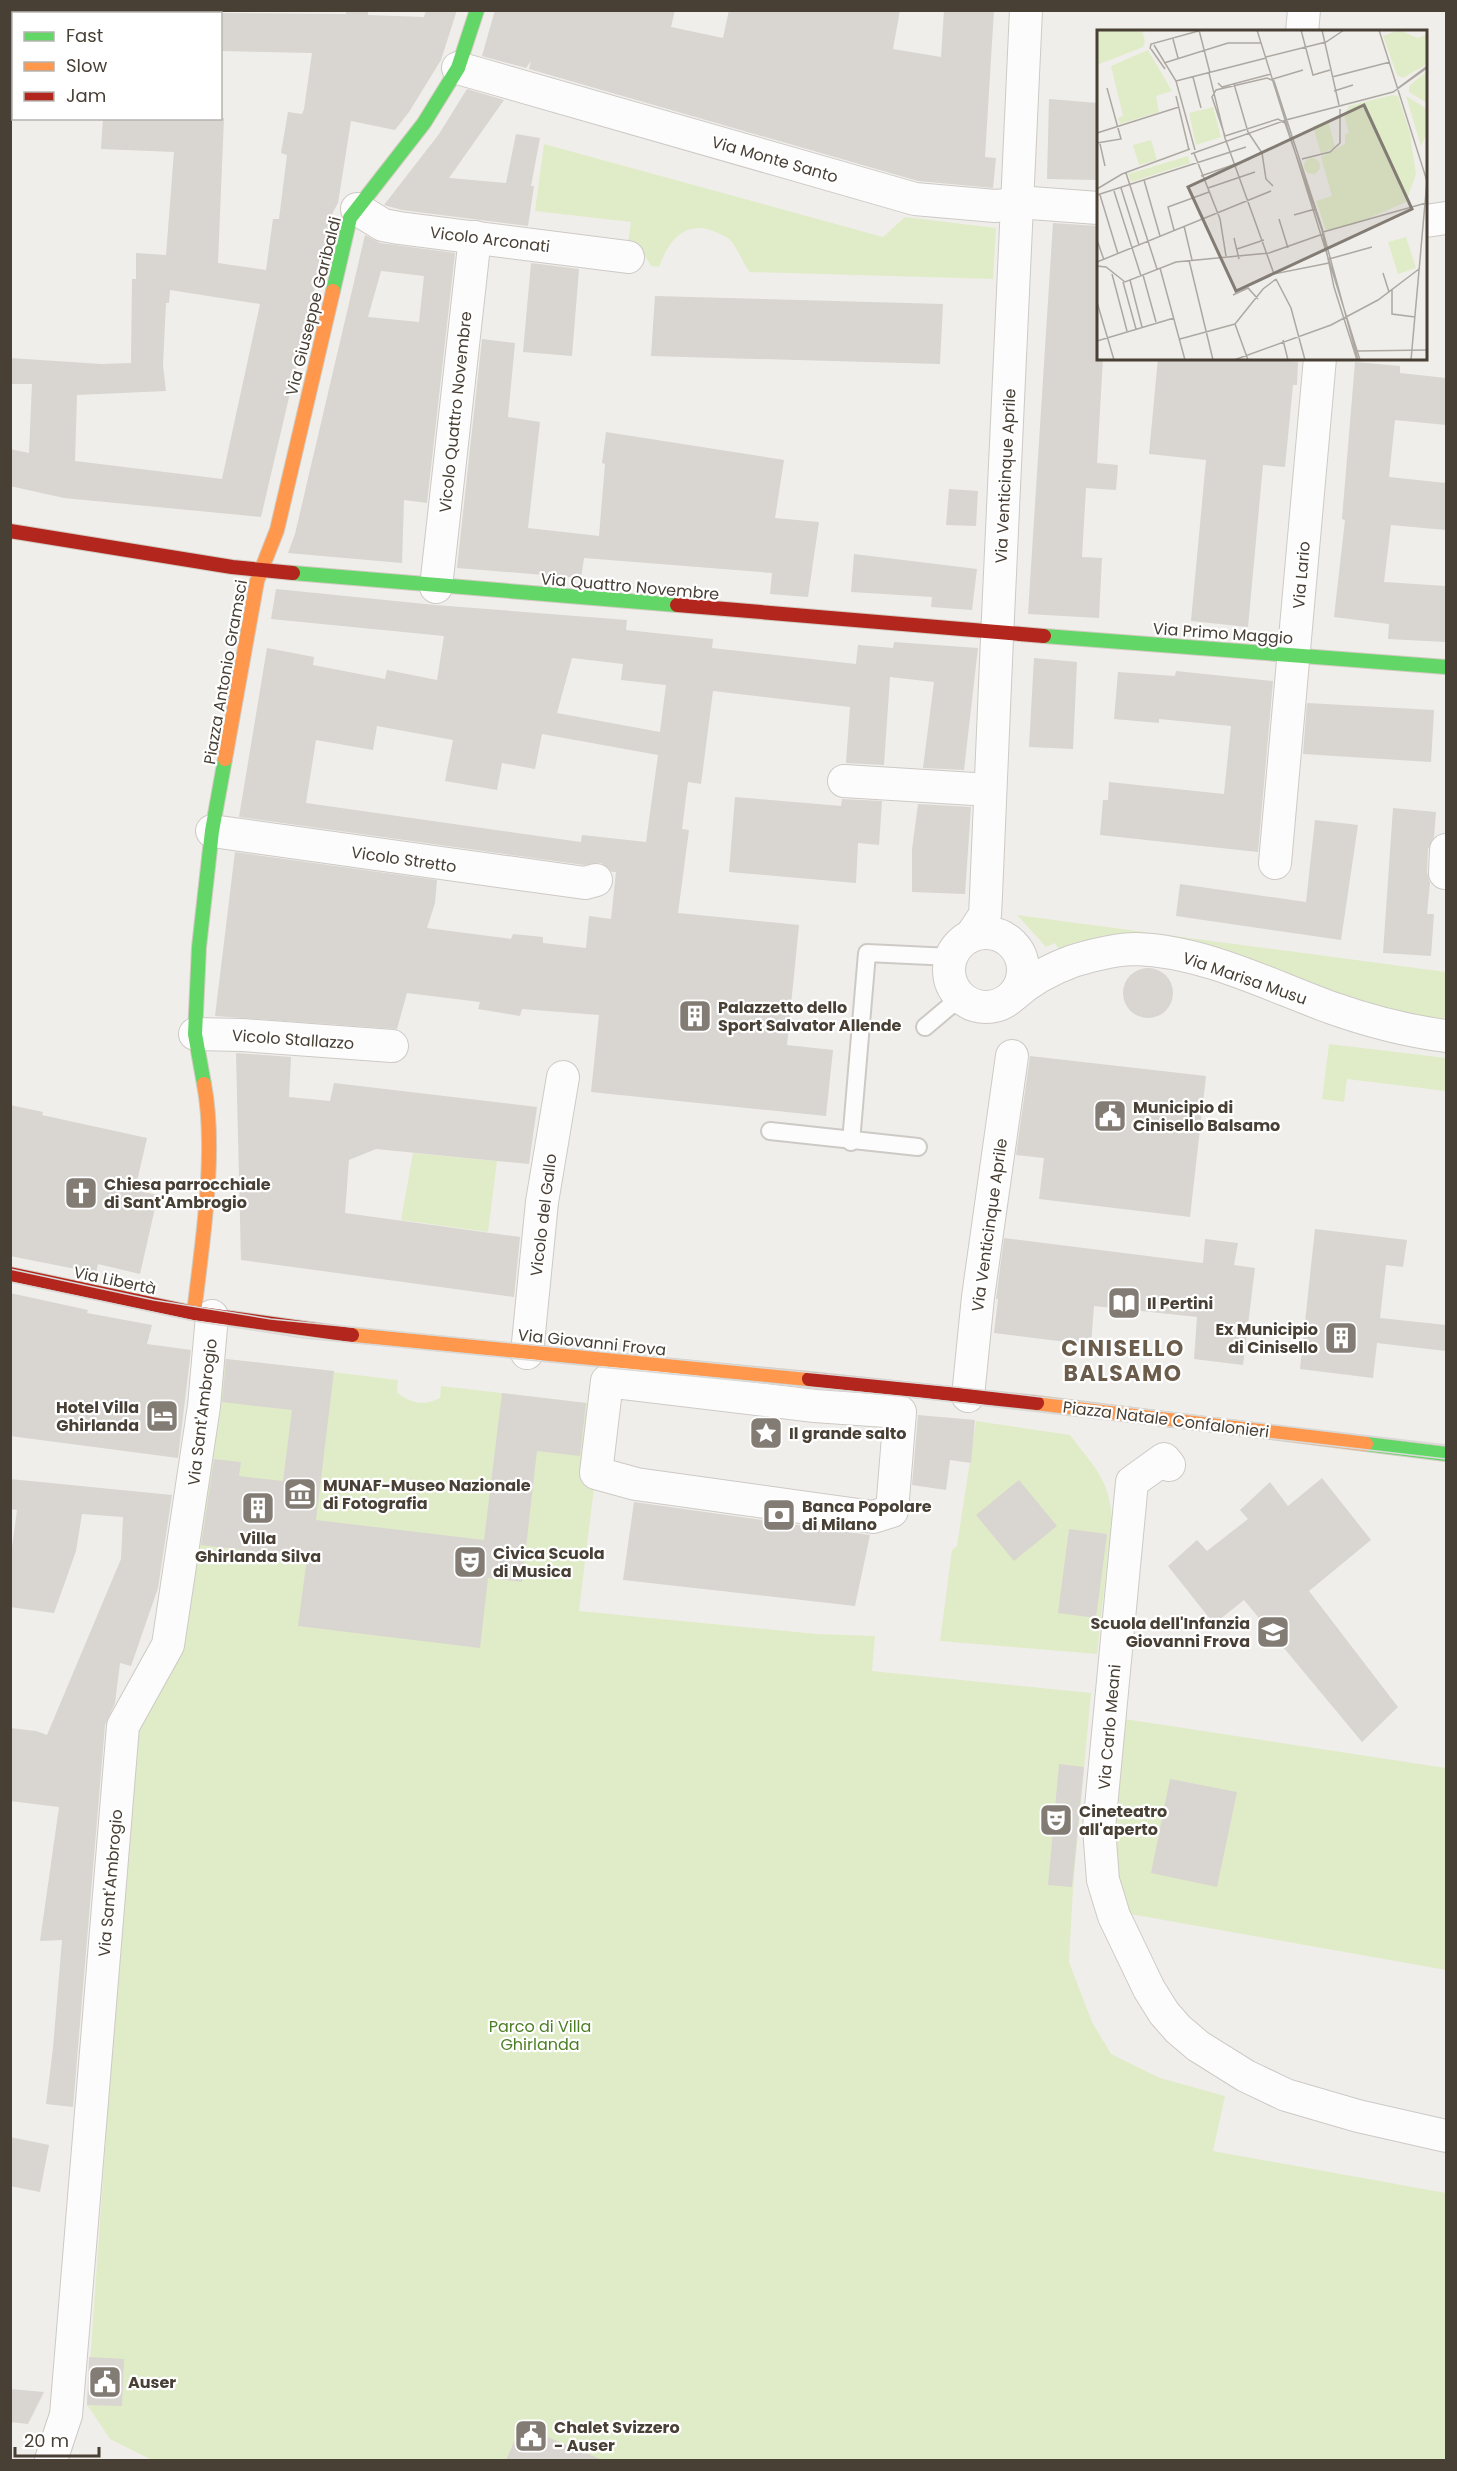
<svg xmlns="http://www.w3.org/2000/svg" width="1457" height="2471" viewBox="0 0 1457 2471" font-family="Poppins,sans-serif">
<rect width="100%" height="100%" fill="#f0eeea"/>
<g fill="#e0ecc8">
<path d="M544 144 883 237 905 217 996 228 993 279 750 272C742 263 738 248 730 240 728 237 722 235 718 233 687 218 669 239 659 267L651 266 644 254 628 243 631 222 535 211Z"/>
<path d="M1017 915 1446 972V1022L1384 1010 1155 940 1101 937 1061 953 1055 943 1046 947Z"/>
<path d="M1329 1044 1446 1058V1091L1347 1079 1344 1102 1322 1099Z"/>
<path d="M413 1153 497 1161 488 1232 401 1220Z"/>
<path d="M218 1358 398 1380 397 1392C410 1404 425 1406 440 1398L441 1386 604 1405 579 1611 817 1634 875 1636 872 1671 1091 1693 1073 1888 1069 1962 1092 2022 1111 2054 1160 2078 1225 2096 1213 2151 1446 2193V2460H152L110 2439 87 2405 135 1727Z"/>
<path d="M976 1421 1070 1435C1094 1467 1110 1479 1112 1521L1097 1654 940 1641 952 1550 957 1546Z"/>
<path d="M1118 1718 1446 1768V1970L1130 1914 1116 1878 1111 1826Z"/>
</g>
<g fill="#d9d5d1" fill-rule="evenodd">
<path d="M346 10H368V15L424 17 426 10H457L441 60 409 112 395 130 351 121 338 203 332 214 261 517 64 498 10 486V449L29 453 32 384H10V358L101 364 131 363 132 279H136V253L166 255 174 152 101 149 103 118H224L218 263 266 270 273 219H279L287 155 281 153 288 112 302 114 304 109 312 53 220 51V13L346 14ZM170 290 260 304 222 479 75 461 77 395 166 391 163 365 166 303H169Z"/>
<path d="M495 10H675L671 27 723 38 729 10H900L893 49 941 57 944 10H994L985 157 996 158 993 188 918 181 529 69 531 61 526 68 482 56Z"/>
<path d="M467 89 504 100 449 178 506 183 516 134 540 138 531 186H534L528 226 402 210 384 205 439 134Z"/>
<path d="M1049 99 1098 103V180L1047 179Z"/>
<path d="M1053 223 1098 226V358H1103L1097 463 1118 465 1116 490 1086 488 1082 557 1102 558 1099 618 1028 614Z"/>
<path d="M365 235 380 243 455 253 427 503 404 500 402 563 288 553 295 534ZM381 271 424 276 419 322 368 317Z"/>
<path d="M531 263 579 269 572 356 523 352Z"/>
<path d="M655 296 943 304 940 364 651 356Z"/>
<path d="M482 339 515 343 508 417 540 422 528 528 599 536 605 464 602 463 606 432 784 460 775 518 819 522 808 597 770 594 772 573 584 558 581 578 457 568Z"/>
<path d="M1158 358H1249L1298 362 1297 385H1293L1285 467 1263 465 1248 627 1191 621 1206 460 1149 454Z"/>
<path d="M1355 362 1400 366V373L1446 378V425L1395 420 1389 477 1446 483V530L1391 525 1384 582 1446 586V642L1388 639 1389 624 1334 617 1345 520 1342 519Z"/>
<path d="M949 489 978 491 976 526 946 525Z"/>
<path d="M854 554 977 569 972 610 931 607 932 597 851 592Z"/>
<path d="M276 589 435 605 627 620 626 630 713 639 712 648 856 664 858 645 893 648 894 642 978 648 964 770 923 768 934 682 890 677 884 765 846 763 850 707 713 691 701 784 688 782 682 829 689 830 678 913 799 925 787 1045 833 1050 826 1116 591 1092 599 1015 522 1009 520 1016 478 1009 480 1002 407 993 397 1029 215 1016 235 852 437 880 435 903 427 928 511 939 513 934 543 937V943L586 948 589 916 611 919 616 872H612L601 863 584 865 239 817 267 648 314 657 313 665 385 679 387 670 437 680 444 636 271 619ZM572 658 623 664 621 680 666 685 660 732 557 713ZM377 726 453 740 445 781 497 790 502 763 535 769 542 734 658 755 646 842 582 835 581 842 306 803 316 740 373 750Z"/>
<path d="M1034 658 1077 662 1073 749 1029 747Z"/>
<path d="M1176 671 1273 681 1258 852 1100 835 1103 800H1108L1109 782 1224 794 1231 726 1159 719V723L1114 719 1118 672 1175 676Z"/>
<path d="M1307 703 1434 710 1431 762 1303 754Z"/>
<path d="M735 797 841 806 842 799 882 801 879 845 858 843 856 883 729 872Z"/>
<path d="M918 804 971 807 965 894 912 892V849Z"/>
<path d="M1393 808 1436 812 1434 837 1428 849 1427 872 1430 883 1427 914H1434L1431 956 1383 953Z"/>
<path d="M1315 820 1358 825 1341 940 1176 916 1180 884 1306 902Z"/>
<circle cx="1148" cy="993" r="25"/>
<path d="M236 1053 291 1057 289 1097 330 1101 334 1083 537 1107 529 1164 376 1149 349 1160 345 1213 520 1237 514 1297 241 1260Z"/>
<path d="M1030 1056 1206 1076 1190 1217 1039 1199 1044 1158 1016 1155Z"/>
<path d="M10 1105 43 1112 42 1115 147 1138 135 1190 158 1195 140 1274 98 1264 96 1273 10 1256Z"/>
<path d="M1315 1229 1407 1240 1403 1267 1386 1265 1380 1318 1446 1325V1351L1377 1343 1373 1378 1300 1369Z"/>
<path d="M1004 1238 1203 1263 1205 1239 1238 1243 1234 1265 1255 1268 1243 1365 1194 1359 1197 1317 1094 1306 1091 1345 994 1333 998 1299H996Z"/>
<path d="M10 1293 88 1310 87 1313 152 1325 147 1344 191 1350 178 1458 10 1436Z"/>
<path d="M226 1359 334 1371 316 1520 484 1540 502 1393 586 1403 580 1456 537 1451 522 1582 488 1578 480 1648 298 1626 307 1558 201 1545 214 1459 241 1462 239 1476 283 1481 292 1410 222 1402Z"/>
<path d="M918 1415 975 1420 971 1463 950 1460 946 1490 912 1485Z"/>
<path d="M1322 1478 1371 1540 1309 1591 1398 1707 1362 1742 1244 1600 1214 1624 1168 1566 1197 1540 1207 1551 1248 1519 1240 1510 1270 1482 1288 1506Z"/>
<path d="M10 1479 172 1495 158 1588 131 1666 120 1663 115 1703 105 1725 73 2107 46 2104 53 2048 62 1940 40 1941 59 1807 10 1801V1728L36 1731 47 1735 121 1559 123 1517 82 1514 76 1551 54 1613 10 1607V1563L17 1510 10 1509Z"/>
<path d="M1019 1480 1057 1526 1014 1561 976 1515Z"/>
<path d="M634 1502 870 1535 855 1606 623 1580Z"/>
<path d="M1069 1529 1107 1534 1096 1618 1058 1613Z"/>
<path d="M1059 1764 1084 1767 1072 1887 1048 1885Z"/>
<path d="M1170 1779 1237 1792 1217 1887 1151 1873Z"/>
<path d="M10 2137 49 2145 40 2192 10 2186Z"/>
<path d="M89 2357 124 2359 122 2406 87 2405Z"/>
<path d="M10 2389 44 2392 28 2424 10 2422Z"/>
<path d="M521 2426 603 2460H506Z"/>
</g>
<g fill="none" stroke-linecap="round" stroke-linejoin="round">
<defs>
<g id="lane">
<path d="M925 1027 950 1006 964 1001"/>
<path d="M770 1131 918 1147"/>
<path d="M851 1142 867 953 951 957"/>
</g>
<g id="street">
<path d="M1302 32 1304 10"/>
<path d="M458 68 915 199 995 206 1031 203 1098 208"/>
<path d="M357 209 383 225 399 228 628 257"/>
<path d="M1426 221 1446 218"/>
<path d="M436 587 475 237"/>
<path d="M844 781 990 790"/>
<path d="M212 831 585 883 596 880"/>
<path d="M1275 863 1320 358"/>
<path d="M1445 873 1446 850"/>
<circle cx="986" cy="970" r="37"/>
<path d="M971 936 985 915 986 895C997 600 1015 306 1026 10"/>
<path d="M1014 995C1032 979 1051 969 1073 961 1093 955 1115 949 1136 949 1203 951 1269 985 1332 1008 1369 1021 1407 1031 1446 1036"/>
<path d="M195 1034 242 1035 392 1046"/>
<path d="M527 1353 542 1202 563 1077"/>
<path d="M607 1381 815 1406 900 1412 892 1511 873 1517 636 1484 596 1473Z"/>
<path d="M968 1396 978 1297 1012 1056"/>
<path d="M1169 1465 1164 1459 1132 1482 1099 1828 1103 1880 1114 1916 1149 1989 1164 2013 1178 2029 1198 2046 1246 2076 1286 2095 1358 2116 1446 2136"/>
<path d="M51 2460 66 2415 123 1726 168 1645 204 1406 212 1316"/>
</g>
<g id="fast">
<path d="M333 291 350 218 424 123 458 68 477 10"/>
<path d="M293 573 677 605"/>
<path d="M1044 636 1446 667"/>
<path d="M204 1084 195 1034 199 947 212 831 225 759"/>
<path d="M1366 1444 1446 1454"/>
</g>
<g id="slow">
<path d="M225 759 257 581 277 530 333 291"/>
<path d="M194 1313C202 1244 217 1152 204 1084"/>
<path d="M352 1335 809 1379"/>
<path d="M1037 1403 1366 1444"/>
</g>
<g id="jam">
<path d="M10 531 232 567 293 573"/>
<path d="M677 605 1044 636"/>
<path d="M10 1274 194 1313 352 1335"/>
<path d="M809 1379 1037 1403"/>
</g>
</defs>
<use href="#lane" stroke="#cdcac6" stroke-width="20"/>
<use href="#street" stroke="#cdcac6" stroke-width="34"/>
<use href="#fast" stroke="#d1cbc0" stroke-width="16"/>
<use href="#slow" stroke="#d1cbc0" stroke-width="16"/>
<use href="#jam" stroke="#d1cbc0" stroke-width="16"/>
<use href="#lane" stroke="#fdfcfc" stroke-width="16"/>
<use href="#street" stroke="#fdfcfc" stroke-width="32"/>
<use href="#fast" stroke="#63d668" stroke-width="14"/>
<use href="#slow" stroke="#ff974d" stroke-width="14"/>
<use href="#jam" stroke="#b3261e" stroke-width="14"/>
<g stroke="#d9d9d8" stroke-width="1.5">
<path d="M10 1269 154 1300 271 1319 956 1387 1446 1445"/>
<path d="M10 1282 194 1321 304 1338 919 1398 1446 1459"/>
</g>
</g>
<defs>
<symbol id="building-square" viewBox="-11 -11 22 22"><rect x="-9" y="-9" width="18" height="18" rx="4" fill="#837c74" stroke="#fff"/><path d="M-4-6H4V6H1V3H-1V6H-4ZM-2.5-4.3h1.7v1.8h-1.7ZM.8-4.3h1.7v1.8H.8ZM-2.5-1h1.7V.8h-1.7ZM.8-1h1.7V.8H.8Z" fill="#fff"/></symbol>
<symbol id="civic-square" viewBox="-11 -11 22 22"><rect x="-9" y="-9" width="18" height="18" rx="4" fill="#837c74" stroke="#fff"/><path d="M-.6-6.5H3V-4.5H.6V-3L4-1V1h2V6H-6V1h2V-1L-.6-3ZM-1.2 2.5V6h2.4V2.5Z" fill="#fff"/></symbol>
<symbol id="church-square" viewBox="-11 -11 22 22"><rect x="-9" y="-9" width="18" height="18" rx="4" fill="#837c74" stroke="#fff"/><path d="M-1.2-6h2.4v3.5h3.3v2.4h-3.3V6h-2.4V-.1h-3.3v-2.4h3.3Z" fill="#fff"/></symbol>
<symbol id="library-square" viewBox="-11 -11 22 22"><rect x="-9" y="-9" width="18" height="18" rx="4" fill="#837c74" stroke="#fff"/><path d="M-6-4Q-3-5.5-.7-3.5V5Q-3 3-6 4ZM6-4Q3-5.5 .7-3.5V5Q3 3 6 4Z" fill="#fff"/></symbol>
<symbol id="hotel-square" viewBox="-11 -11 22 22"><rect x="-9" y="-9" width="18" height="18" rx="4" fill="#837c74" stroke="#fff"/><path d="M-6-4.5h1.5V1H6V5H4.5V3h-9V5H-6ZM-4 0a1.8 1.8 0 1 1 3.6 0ZM.5 0V-2.5h3Q6-2.5 6 0Z" fill="#fff"/></symbol>
<symbol id="sight-square" viewBox="-11 -11 22 22"><rect x="-9" y="-9" width="18" height="18" rx="4" fill="#837c74" stroke="#fff"/><path d="M0-6L1.8-2.2L6-1.7L2.9 1.2L3.7 5.4L0 3.3L-3.7 5.4L-2.9 1.2L-6-1.7L-1.8-2.2Z" fill="#fff"/></symbol>
<symbol id="museum-square" viewBox="-11 -11 22 22"><rect x="-9" y="-9" width="18" height="18" rx="4" fill="#837c74" stroke="#fff"/><path d="M0-6L6-3V-2H-6V-3ZM-5-1h2V3h-2ZM-1-1h2V3h-2ZM3-1h2V3H3ZM-6 4H6V6H-6Z" fill="#fff"/></symbol>
<symbol id="bank-square" viewBox="-11 -11 22 22"><rect x="-9" y="-9" width="18" height="18" rx="4" fill="#837c74" stroke="#fff"/><path d="M-6-4H6V4H-6ZM0-2.3a2.3 2.3 0 1 0 0 4.6a2.3 2.3 0 1 0 0-4.6Z" fill="#fff"/></symbol>
<symbol id="theatre-square" viewBox="-11 -11 22 22"><rect x="-9" y="-9" width="18" height="18" rx="4" fill="#837c74" stroke="#fff"/><path d="M-5-5.5Q0-4 5-5.5V0Q5 5 0 6Q-5 5-5 0ZM-3.3-2.5H-1v1.5H-3.3ZM1-2.5H3.3v1.5H1ZM-2.8 1Q0 5.5 2.8 1Z" fill="#fff"/></symbol>
<symbol id="school-square" viewBox="-11 -11 22 22"><rect x="-9" y="-9" width="18" height="18" rx="4" fill="#837c74" stroke="#fff"/><path d="M0-5L7-2L0 1L-7-2ZM-4 1L0 2.5L4 1V4Q0 6-4 4Z" fill="#fff"/></symbol>
</defs>
<g fill-rule="evenodd">
<use href="#building-square" x="676" y="997" width="38" height="38"/>
<use href="#civic-square" x="1091" y="1097" width="38" height="38"/>
<use href="#church-square" x="62" y="1174" width="38" height="38"/>
<use href="#library-square" x="1105" y="1284" width="38" height="38"/>
<use href="#building-square" x="1322" y="1319" width="38" height="38"/>
<use href="#hotel-square" x="143" y="1397" width="38" height="38"/>
<use href="#sight-square" x="747" y="1414" width="38" height="38"/>
<use href="#museum-square" x="281" y="1475" width="38" height="38"/>
<use href="#building-square" x="239" y="1489" width="38" height="38"/>
<use href="#bank-square" x="760" y="1496" width="38" height="38"/>
<use href="#theatre-square" x="451" y="1543" width="38" height="38"/>
<use href="#school-square" x="1254" y="1613" width="38" height="38"/>
<use href="#theatre-square" x="1037" y="1801" width="38" height="38"/>
<use href="#civic-square" x="86" y="2363" width="38" height="38"/>
<use href="#civic-square" x="512" y="2417" width="38" height="38"/>
</g>
<g text-anchor="middle" stroke-width="4.5" stroke-linejoin="round" paint-order="stroke">
<g font-size="16" fill="#483f35" stroke="#fff">
<text transform="translate(775 159) rotate(16)" y="6">Via Monte Santo</text>
<text transform="translate(490 239) rotate(7)" y="6">Vicolo Arconati</text>
<text transform="translate(313 306) rotate(-76)" y="6">Via Giuseppe Garibaldi</text>
<text transform="translate(455 412) rotate(-84)" y="6">Vicolo Quattro Novembre</text>
<text transform="translate(1005 476) rotate(-87)" y="6">Via Venticinque Aprile</text>
<text transform="translate(1301 575) rotate(-85)" y="6">Via Lario</text>
<text transform="translate(630 586) rotate(5)" y="6">Via Quattro Novembre</text>
<text transform="translate(1223 633) rotate(4)" y="6">Via Primo Maggio</text>
<text transform="translate(225 672) rotate(-80)" y="6">Piazza Antonio Gramsci</text>
<text transform="translate(404 859) rotate(8)" y="6">Vicolo Stretto</text>
<text transform="translate(1245 978) rotate(19)" y="6">Via Marisa Musu</text>
<text transform="translate(293 1039) rotate(4)" y="6">Vicolo Stallazzo</text>
<text transform="translate(543 1215) rotate(-83)" y="6">Vicolo del Gallo</text>
<text transform="translate(989 1225) rotate(-82)" y="6">Via Venticinque Aprile</text>
<text transform="translate(115 1280) rotate(12)" y="6">Via Libertà</text>
<text transform="translate(592 1342) rotate(6)" y="6">Via Giovanni Frova</text>
<text transform="translate(202 1412) rotate(-83)" y="6">Via Sant'Ambrogio</text>
<text transform="translate(1166 1419) rotate(7)" y="6">Piazza Natale Confalonieri</text>
<text transform="translate(1109 1727) rotate(-85)" y="6">Via Carlo Meani</text>
<text transform="translate(110 1883) rotate(-85)" y="6">Via Sant'Ambrogio</text>
</g>
<g font-size="16" font-weight="bold" fill="#483f35" stroke="#fff" text-anchor="start">
<text x="718" y="1013">Palazzetto dello<tspan x="718" dy="18">Sport Salvator Allende</tspan></text>
<text x="1133" y="1113">Municipio di<tspan x="1133" dy="18">Cinisello Balsamo</tspan></text>
<text x="104" y="1190">Chiesa parrocchiale<tspan x="104" dy="18">di Sant'Ambrogio</tspan></text>
<text x="1147" y="1309">Il Pertini</text>
<text x="1318" y="1335" text-anchor="end">Ex Municipio<tspan x="1318" dy="18">di Cinisello</tspan></text>
<text x="139" y="1413" text-anchor="end">Hotel Villa<tspan x="139" dy="18">Ghirlanda</tspan></text>
<text x="789" y="1439">Il grande salto</text>
<text x="323" y="1491">MUNAF-Museo Nazionale<tspan x="323" dy="18">di Fotografia</tspan></text>
<text x="802" y="1512">Banca Popolare<tspan x="802" dy="18">di Milano</tspan></text>
<text x="258" y="1544" text-anchor="middle">Villa<tspan x="258" dy="18">Ghirlanda Silva</tspan></text>
<text x="493" y="1559">Civica Scuola<tspan x="493" dy="18">di Musica</tspan></text>
<text x="1250" y="1629" text-anchor="end">Scuola dell'Infanzia<tspan x="1250" dy="18">Giovanni Frova</tspan></text>
<text x="1079" y="1817">Cineteatro<tspan x="1079" dy="18">all'aperto</tspan></text>
<text x="128" y="2388">Auser</text>
<text x="554" y="2433">Chalet Svizzero<tspan x="554" dy="18">- Auser</tspan></text>
</g>
<g font-size="16" fill="#4c7e24" stroke="#fff">
<text x="540" y="2032">Parco di Villa<tspan x="540" dy="18">Ghirlanda</tspan></text>
</g>
<g font-size="22" font-weight="bold" letter-spacing="1.5" fill="#6b5c4b" stroke="#fff">
<text x="1123" y="1356">CINISELLO<tspan x="1123" dy="25">BALSAMO</tspan></text>
</g>
</g>
<g transform="translate(1097 30)">
<rect width="330" height="330" fill="#f0eeea"/>
<path d="M0 0H45L48 11 46 17 0 35ZM302 0 321 8 330 4V34L306 48 300 45 286 6ZM51 20 75 61 59 66 62 82 23 94 21 88 26 86 14 36ZM330 41V73L312 62V56ZM295 65 301 66 313 103 319 144 309 172 258 194 229 200 219 171 235 166 224 127 248 114V104L252 103 247 85 252 76ZM309 66 330 79V103L324 116ZM116 77 124 107 99 115 92 83ZM231 91 238 117 224 124 216 96ZM54 110 60 130 42 135 36 115ZM91 126 93 133 34 152 31 144ZM207 136a8 8 0 1 1 16 0a8 8 0 1 1-16 0ZM309 207 319 238 301 244 291 212Z" fill="#e0ecc8"/>
<path fill="none" stroke="#ada8a2" stroke-width="1.5" d="M102 0 113 43M160 0 263 330M204 0 216 45 233 40M225 0 242 75M282 0 330 151 314 330M76 9 81 28M57 15 79 51 98 120M53 19 54 14 105 0M54 19 68 39M169 27 229 12 247 0M67 33 131 13H164M112 43 128 108 177 244 232 233M96 47 104 78M235 47 293 32M176 49 206 40M79 51 169 28M121 53 125 57 174 44M137 54 151 102M301 58 329 37M237 61 256 55M79 66 92 120M151 102 165 123 169 149 176 156M0 103 82 77M0 113 24 109 10 58M3 114 8 136M97 123 123 189 129 226M94 124 189 90 296 62 330 38M205 129 233 122 243 113V79M29 143 60 239M104 146 153 129M47 150 63 206M24 158 42 215M111 158 158 142M0 159 25 144 93 119M17 161 44 246M0 165 149 117M3 165 21 224M197 185 218 179M182 189 191 218M87 196 95 230M77 200 71 177 112 162M226 202 329 173M137 208 142 229M0 210 7 230M140 219 167 210M232 229 275 217M92 230 116 330M0 232 174 161M0 236 9 237 28 252 79 232 172 223 226 204M63 238 88 330M286 243 292 262M15 244 30 301M46 245 59 292M179 249 194 278 208 330M33 250 45 297M26 252 39 299M295 260V284L318 287M136 265 151 258 161 269M0 272 17 330M138 294 166 259 179 249M138 294 151 330M83 309 138 294M186 310 191 330M0 311 77 288M260 321 330 320M137 330 234 295 281 270 322 239M260 330 237 257 225 200 188 93 181 89 128 106 115 67 119 60 170 48 177 51 225 198 261 330"/>
<path fill="#837c74" fill-opacity="0.15" stroke="#837c74" stroke-width="3" d="M267 75 315 179 139 261 91 157Z"/>
<rect width="330" height="330" fill="none" stroke="#483f35" stroke-width="3"/>
</g>
<rect width="1457" height="2471" fill="none" stroke="#483f35" stroke-width="24"/>
<rect x="12" y="12" width="210" height="108" fill="#ffffff" stroke="#b6b2ae" stroke-width="1.5"/>
<rect x="24" y="32" width="30" height="9" fill="#63d668" stroke="#b6b2ae" stroke-width="1.5"/>
<text x="66" y="42" font-size="18" fill="#483f35">Fast</text>
<rect x="24" y="62" width="30" height="9" fill="#ff974d" stroke="#b6b2ae" stroke-width="1.5"/>
<text x="66" y="72" font-size="18" fill="#483f35">Slow</text>
<rect x="24" y="92" width="30" height="9" fill="#b3261e" stroke="#b6b2ae" stroke-width="1.5"/>
<text x="66" y="102" font-size="18" fill="#483f35">Jam</text>
<path d="M15 2447v9h84v-9" fill="none" stroke="#483f35" stroke-width="3"/>
<text x="24" y="2447" font-size="18" fill="#483f35" stroke="#ffffff" stroke-width="4.5" paint-order="stroke">20 m</text>
</svg>
